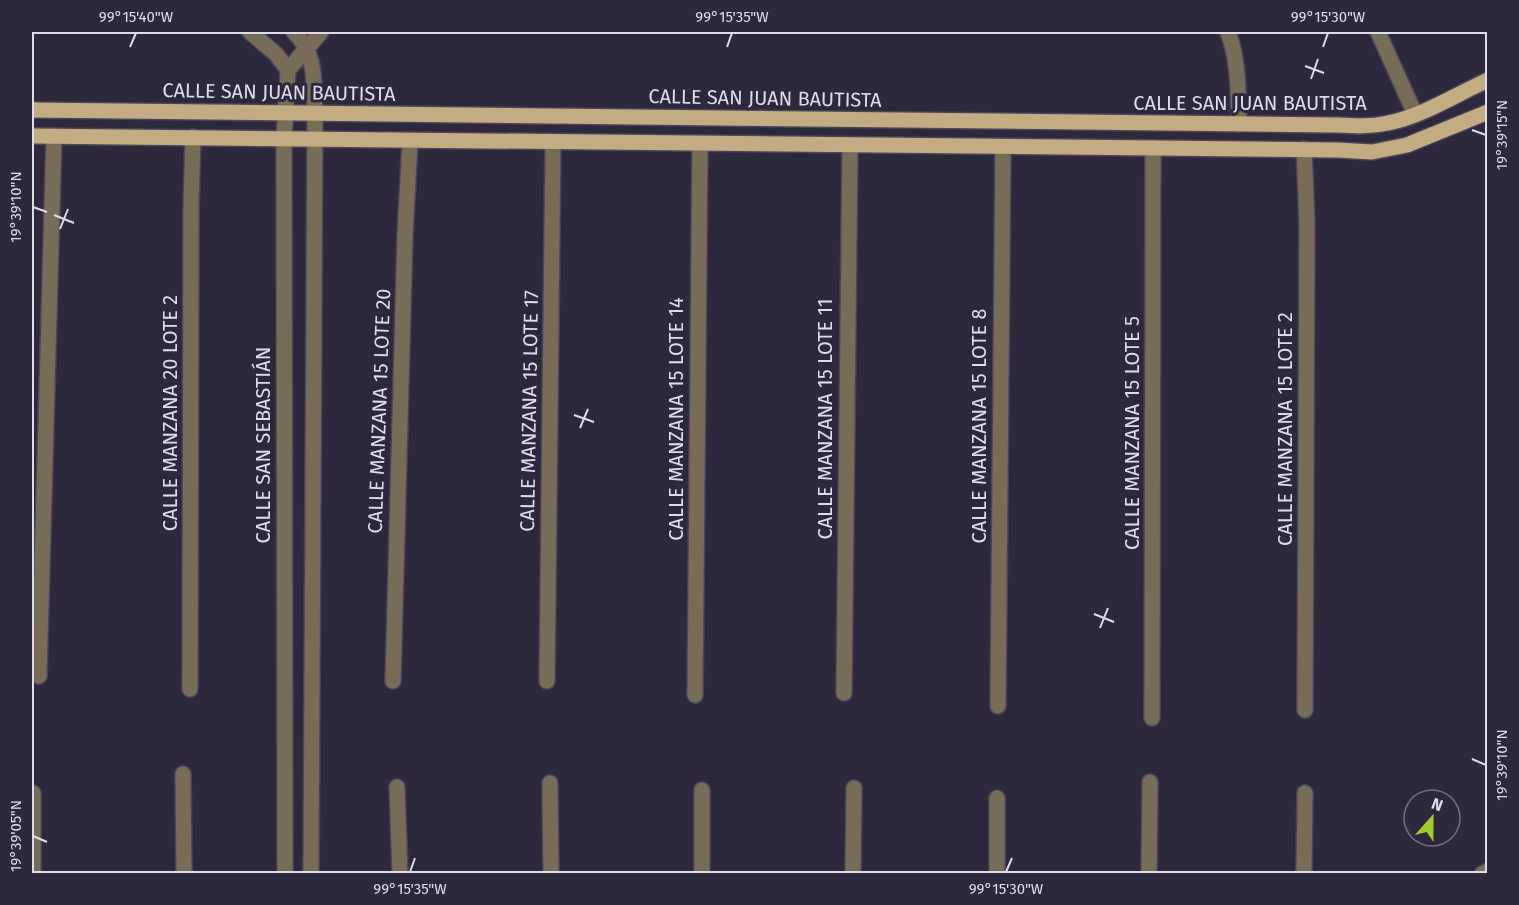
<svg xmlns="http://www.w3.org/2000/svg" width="1519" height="905" viewBox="0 0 1519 905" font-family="'Fira Sans',sans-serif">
<rect width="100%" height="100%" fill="#2d283c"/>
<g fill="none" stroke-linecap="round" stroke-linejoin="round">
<defs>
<g id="minor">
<path d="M250 32 276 54 288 70 284 139 285 874"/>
<path d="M294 32C318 56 313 82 315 114L311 874"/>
<path d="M1228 32C1239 61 1238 93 1239 124"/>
<path d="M1378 32 1415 114"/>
<path d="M288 70 321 32"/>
<path d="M1304 149 1307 223 1305 710"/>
<path d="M39 676 54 136"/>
<path d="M393 681 405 235 410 141"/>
<path d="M547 681 553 142"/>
<path d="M190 689 191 207 193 137"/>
<path d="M844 693 850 145"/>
<path d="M695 695 700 144"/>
<path d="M998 706 1003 147"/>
<path d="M1152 718 1153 148"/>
<path d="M183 774 184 874"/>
<path d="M550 783 551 874"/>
<path d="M397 787 400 874"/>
<path d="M702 790V874"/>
<path d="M33 793V874"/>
<path d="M853 874 854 788"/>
<path d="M997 874V798"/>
<path d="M1149 874 1150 782"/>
<path d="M1304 874 1305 793"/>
<path d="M1482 874 1488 871"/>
</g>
<g id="major">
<path d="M32 110 1336 125C1354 126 1370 127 1388 123 1421 117 1457 94 1488 80"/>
<path d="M32 136 1337 150 1372 152 1407 145 1488 112"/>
</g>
</defs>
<use href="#minor" stroke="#494558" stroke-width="18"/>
<use href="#major" stroke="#494558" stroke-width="18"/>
<use href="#minor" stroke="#776c58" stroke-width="15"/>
<use href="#major" stroke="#c3ab82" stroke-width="15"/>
</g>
<path fill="none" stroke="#dedce9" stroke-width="2" d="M130 47 136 33M727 47 732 33M1323 47 1328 33M1305 66 1324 73M1311 79 1318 59M1472 130 1486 135M33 207 47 212M54 215 74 223M60 229 68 209M574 415 594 422M580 428 588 409M1094 614 1114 622M1100 628 1108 608M1472 759 1486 765M33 836 47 842M410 872 415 858M1006 872 1012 858"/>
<g text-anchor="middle" stroke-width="6" stroke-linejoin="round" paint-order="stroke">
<g font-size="20" fill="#dedce9" stroke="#2d283c">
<text transform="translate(279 92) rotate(1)" y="7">CALLE SAN JUAN BAUTISTA</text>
<text transform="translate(765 98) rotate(1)" y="7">CALLE SAN JUAN BAUTISTA</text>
<text x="1250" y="110">CALLE SAN JUAN BAUTISTA</text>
<text transform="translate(379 411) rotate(-88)" y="7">CALLE MANZANA 15 LOTE 20</text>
<text transform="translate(529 411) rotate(-89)" y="7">CALLE MANZANA 15 LOTE 17</text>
<text transform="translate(170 413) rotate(-90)" y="7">CALLE MANZANA 20 LOTE 2</text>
<text transform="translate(676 419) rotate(-90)" y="7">CALLE MANZANA 15 LOTE 14</text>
<text transform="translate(825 419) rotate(-90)" y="7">CALLE MANZANA 15 LOTE 11</text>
<text transform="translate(979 426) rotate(-90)" y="7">CALLE MANZANA 15 LOTE 8</text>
<text transform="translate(1285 429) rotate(-90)" y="7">CALLE MANZANA 15 LOTE 2</text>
<text transform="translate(1132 433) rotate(-90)" y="7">CALLE MANZANA 15 LOTE 5</text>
<text transform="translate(263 445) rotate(-90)" y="7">CALLE SAN SEBASTIÁN</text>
</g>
</g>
<rect width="1519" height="905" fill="none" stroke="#2d283c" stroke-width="66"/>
<g transform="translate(1432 818) rotate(21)"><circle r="28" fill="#2d283c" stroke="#747081" stroke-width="1.5"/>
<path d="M0-4.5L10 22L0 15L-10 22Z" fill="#a0c92b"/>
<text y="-9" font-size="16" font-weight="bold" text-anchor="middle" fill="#dedce9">N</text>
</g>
<rect x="33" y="33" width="1453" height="839" fill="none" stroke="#dedce9" stroke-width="2"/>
<g font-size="15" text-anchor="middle" fill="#dedce9">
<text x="136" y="22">99°15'40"W</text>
<text x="732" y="22">99°15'35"W</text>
<text x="1328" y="22">99°15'30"W</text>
<text transform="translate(1502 135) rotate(-90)" y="5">19°39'15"N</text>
<text transform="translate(16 207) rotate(-90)" y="5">19°39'10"N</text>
<text transform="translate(1502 765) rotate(-90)" y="5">19°39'10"N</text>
<text transform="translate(16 836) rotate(-90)" y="5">19°39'05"N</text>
<text x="410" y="894">99°15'35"W</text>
<text x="1006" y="894">99°15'30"W</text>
</g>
</svg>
